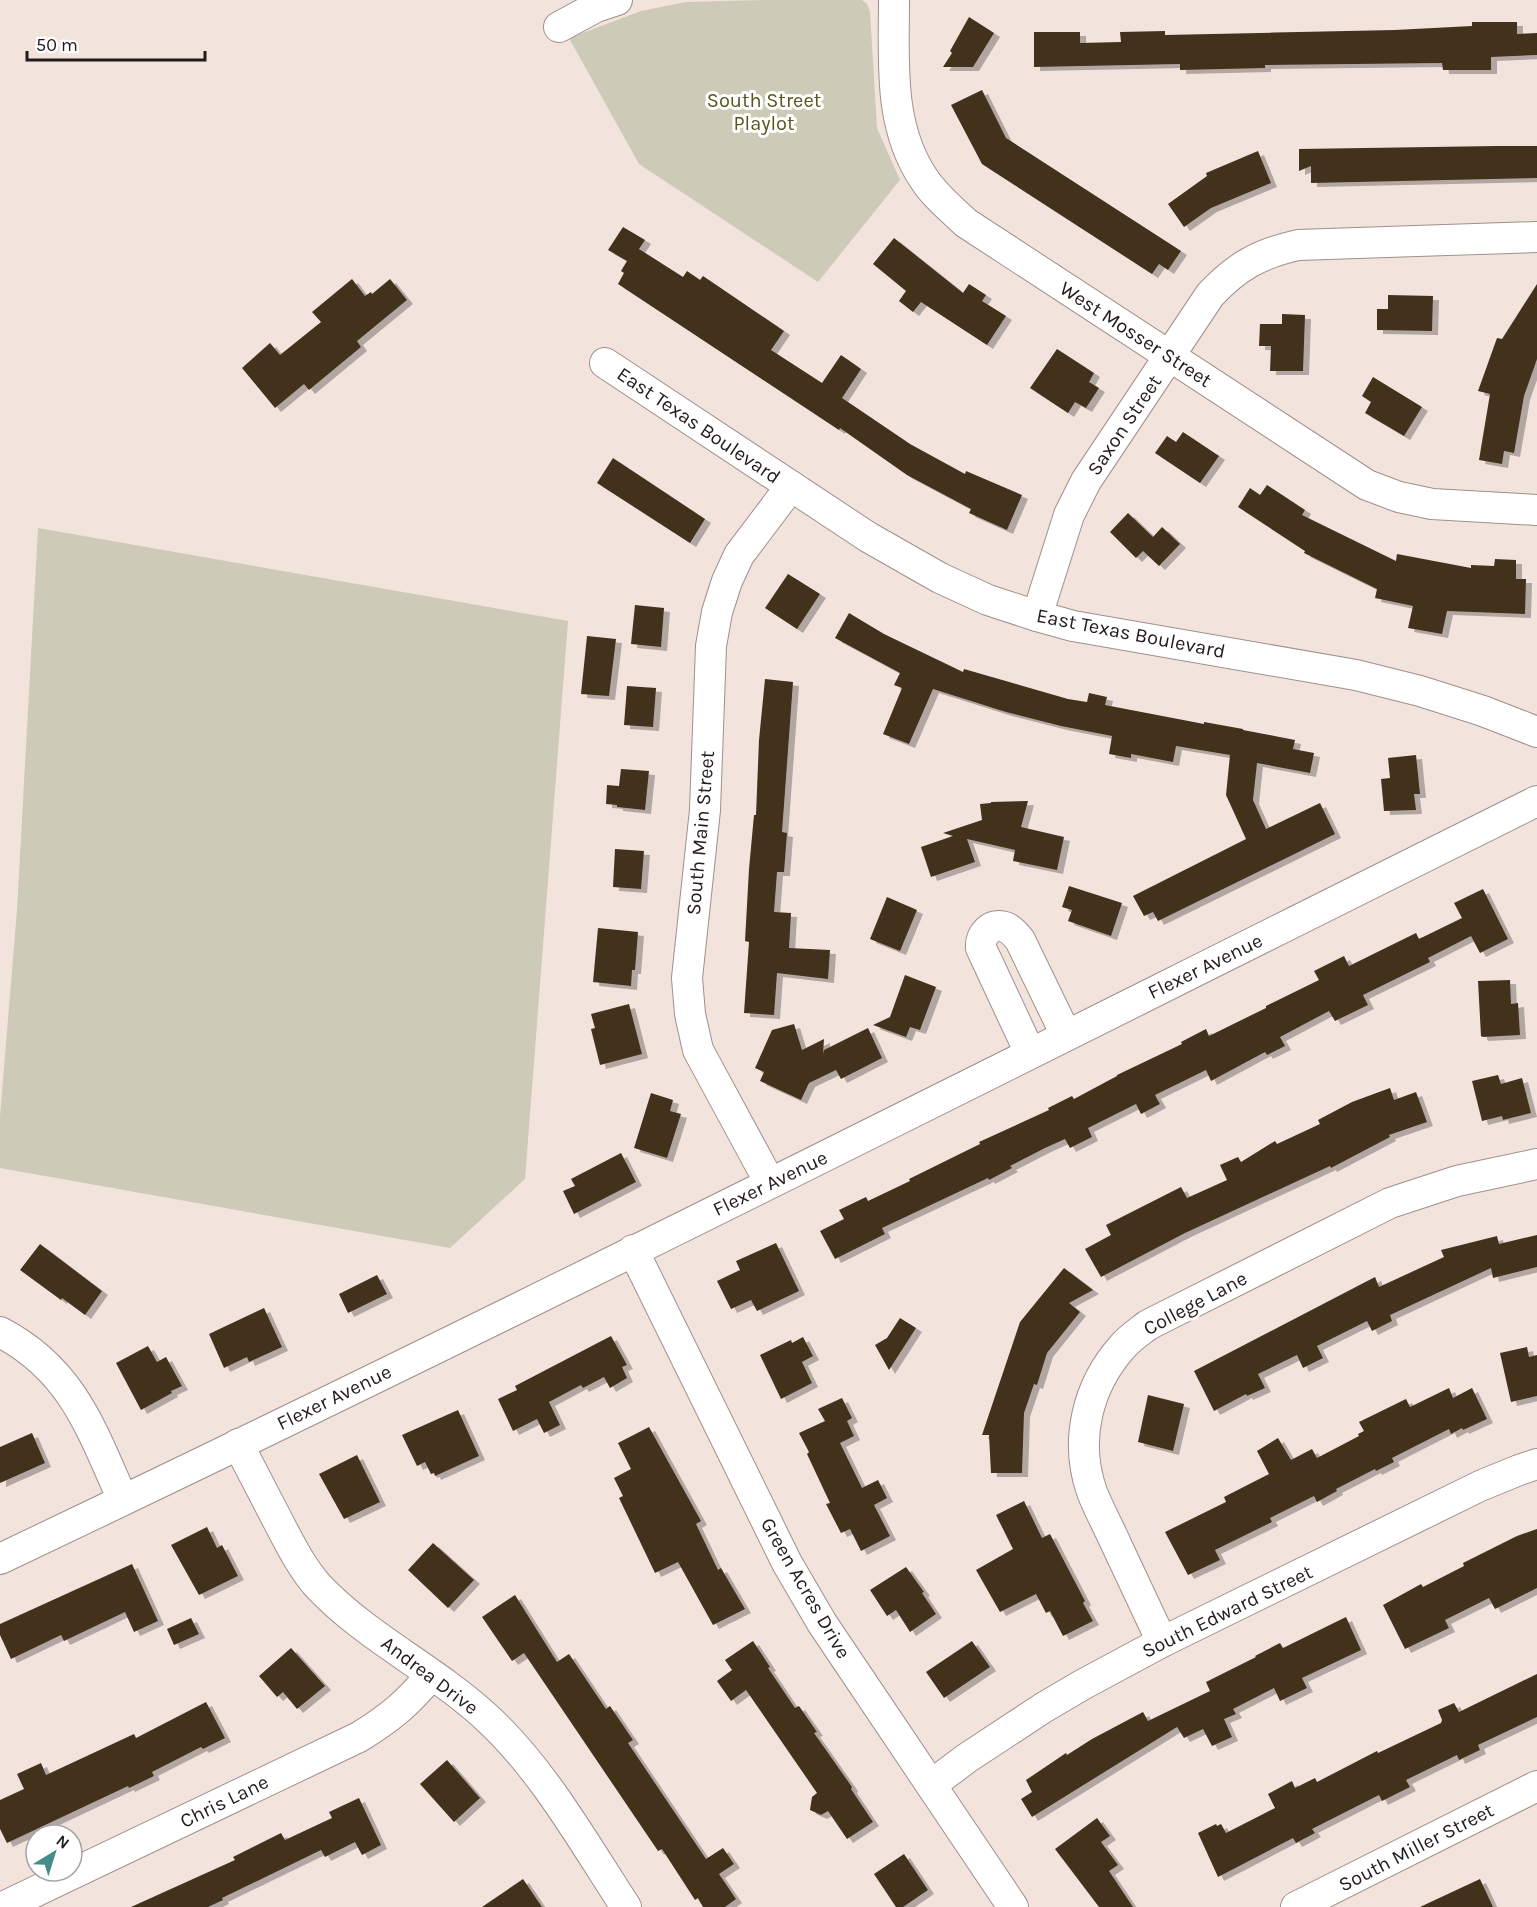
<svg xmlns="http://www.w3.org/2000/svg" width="1537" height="1907" viewBox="0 0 1537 1907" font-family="Karla,sans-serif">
<defs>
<filter id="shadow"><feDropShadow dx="6" dy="4" stdDeviation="0" flood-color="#0004"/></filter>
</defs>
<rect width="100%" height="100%" fill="#f3e3dd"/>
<g fill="#cdcbb7">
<path d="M766 0H862L867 4 870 12 877 128 900 180 818 282 639 164 569 38 641 11 686 2Z"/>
<path d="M38 528 568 621 525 1179 450 1248 0 1168V1116L17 910Z"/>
</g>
<g fill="#42311d" filter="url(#shadow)">
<path d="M969 17 994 33 973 67H943L952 53 950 51Z"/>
<path d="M1472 22H1517V34L1537 33V55L1491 57V70H1443L1442 63 1265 65V68L1180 70V64L1034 67V32H1080V43L1121 42 1120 32 1165 31V35L1395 30 1472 26Z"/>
<path d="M982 90 1006 138 1181 251 1168 270 1159 264 1152 274 982 164 951 105Z"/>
<path d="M1497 146H1537V178L1311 183V166L1299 171V149Z"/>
<path d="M1258 151 1271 183 1211 208 1184 227 1168 204 1207 176 1206 173Z"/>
<path d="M623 227 645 240 639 249 683 277 687 271 700 280 703 276 784 331 771 350 822 383 841 355 861 369 842 398 910 444 965 474 966 471 1022 495 1007 530 969 513 971 509 907 475 840 428 839 430 618 284 624 273 621 271 627 261 608 250Z"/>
<path d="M894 238 963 293 969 284 986 295 982 301 1006 316 987 345 921 302 913 312 899 301 906 291 873 264Z"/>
<path d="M352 279 365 296 371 292 372 294 390 279 407 300 357 341 361 347 309 390 304 384 275 408 242 368 270 343 280 355 321 322 312 312Z"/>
<path d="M1537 284V359L1524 396 1514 453 1504 451 1502 464 1479 460 1490 394 1478 391 1497 338 1502 339Z"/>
<path d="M1388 295 1433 296 1432 331 1377 330V309H1388Z"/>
<path d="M1282 314 1305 315 1303 371H1270L1271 346H1259L1260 324H1282Z"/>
<path d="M1057 349 1094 373 1089 382 1099 388 1086 408 1075 402 1068 413 1030 388Z"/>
<path d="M1373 377 1422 407 1404 436 1365 413 1371 402 1362 396Z"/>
<path d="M1183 432 1219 456 1200 483 1155 453 1167 436 1176 442Z"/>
<path d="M613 458 705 519 690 543 597 483Z"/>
<path d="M1267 485 1305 510 1302 515 1396 561 1397 554 1471 568V565L1494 566 1495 559 1516 560V579H1526L1525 614 1447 611 1442 634 1408 628 1413 606 1375 598 1377 589 1304 553 1305 551 1238 507 1250 488 1260 495Z"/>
<path d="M1128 513 1153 537 1162 527 1180 544 1159 566 1143 551 1136 558 1110 532Z"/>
<path d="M788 574 820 594 797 629 765 608Z"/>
<path d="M635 605 664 608 661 647 631 644Z"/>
<path d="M849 613 884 634 963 672 964 669 1068 699 1087 702 1089 693 1107 697 1105 705 1204 724V722L1243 729V730L1295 740 1293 749 1314 753 1310 773 1257 763 1253 800 1266 829 1320 803 1335 834 1158 921 1153 912 1144 916 1133 896 1246 839 1226 795 1230 755 1176 746 1173 762 1131 754V758L1109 754 1112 736 1061 726 1006 712 933 689 909 744 883 734 902 688 894 685 900 673 835 638Z"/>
<path d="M587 636 616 639 609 696 581 694Z"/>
<path d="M765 679 793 682 782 832 787 833 784 872H777L774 912 791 913 789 948 830 950 828 979 777 973 774 1015 744 1013 749 942 745 941 749 869 754 815H756L759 740Z"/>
<path d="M627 686 656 688 653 727 624 725Z"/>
<path d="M1416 755 1420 794H1414L1416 810 1384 811 1381 779 1390 778 1388 758Z"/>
<path d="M621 769 649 771 645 810 617 807V805L606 804 607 785 619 786Z"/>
<path d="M1028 801 1021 827 1064 837 1057 870 1013 861 1015 850 967 839 975 862 931 877 921 847 953 836 943 833 982 820 980 804 991 803V802Z"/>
<path d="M615 849 644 851 641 889 613 887Z"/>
<path d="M1069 886 1122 903 1111 936 1068 921 1072 910 1062 907Z"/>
<path d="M1483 889 1508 939 1480 953 1471 936 1428 958 1430 962 1363 995 1368 1005 1335 1021 1329 1011 1280 1037 1285 1046 1267 1055 1265 1052 1211 1081 1206 1070 1155 1095 1160 1104 1141 1114 1136 1104 1088 1128 1092 1137 1070 1148 1065 1139 1045 1148 1010 1166 1012 1168 989 1180 988 1178 882 1228 885 1234 835 1259 820 1231 844 1219 839 1210 866 1197 868 1201 910 1181 909 1179 980 1144 979 1142 1049 1110 1048 1108 1072 1096 1074 1099 1117 1076V1075L1182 1044 1181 1042 1206 1029 1209 1036 1266 1008V1006L1319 980 1314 971 1344 956 1349 966 1416 933 1419 939 1462 918 1454 903Z"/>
<path d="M887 897 917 910 900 951 870 939Z"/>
<path d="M598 928 638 932 635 970H632L631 986 593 982Z"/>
<path d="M905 975 936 987 920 1030 910 1027 906 1037 873 1025 890 1017Z"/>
<path d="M1510 980 1511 1004 1518 1003 1520 1035 1483 1037 1481 1036 1478 981Z"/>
<path d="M629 1004 642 1054 600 1065 591 1029 595 1028 591 1014Z"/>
<path d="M794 1024 802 1050 824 1039 823 1054 824 1050 868 1028 882 1058 841 1079 836 1070 809 1083 801 1100 760 1081 764 1072 755 1068 772 1030Z"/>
<path d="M1498 1075 1501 1084 1522 1078 1531 1113 1503 1120 1502 1116 1482 1121 1472 1081Z"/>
<path d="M1390 1088 1394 1100 1416 1092 1427 1122 1389 1135 1390 1137 1331 1168 1330 1166 1185 1233 1101 1277 1085 1249 1111 1235 1106 1225 1181 1187 1187 1198 1227 1180 1220 1165 1238 1157 1241 1162 1275 1141 1277 1144 1320 1124 1318 1120 1352 1102Z"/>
<path d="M651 1093 673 1100 670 1111 681 1114 667 1158 634 1148Z"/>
<path d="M621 1153 636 1182 574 1214 563 1191 575 1186 571 1179Z"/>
<path d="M1537 1235V1267L1493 1278 1491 1268 1390 1315 1392 1321 1372 1331 1367 1321 1317 1346 1323 1358 1303 1368 1297 1355 1258 1374 1265 1388 1247 1396 1246 1394 1214 1411 1194 1371 1375 1277 1379 1287 1444 1257 1441 1250 1497 1236 1499 1244Z"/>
<path d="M776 1243 799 1291 757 1311 751 1300 731 1309 717 1281 740 1270 736 1261Z"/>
<path d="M40 1244 102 1291 85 1315 62 1298 61 1300 20 1270Z"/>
<path d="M1064 1268 1093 1290 1069 1303 1080 1312 1047 1353 1037 1385 1034 1384 1024 1413 1022 1473H991L989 1435H982L1020 1322Z"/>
<path d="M377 1275 387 1294 348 1313 339 1294Z"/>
<path d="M264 1308 282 1347 249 1362 247 1357 224 1368 209 1334Z"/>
<path d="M900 1318 916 1328 889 1370 875 1345 887 1338Z"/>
<path d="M611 1336 627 1365 622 1367 627 1378 610 1388 604 1377 583 1388 581 1385 549 1402 560 1425 544 1433 537 1419 513 1431 498 1399 517 1390 515 1386Z"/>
<path d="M803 1337 813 1356 802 1362 812 1383 781 1399 760 1355 791 1340 792 1343Z"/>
<path d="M148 1346 157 1362 166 1357 182 1386 171 1391 172 1393 141 1410 116 1363Z"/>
<path d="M1527 1347 1529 1357 1537 1355V1396L1511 1402 1500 1353Z"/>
<path d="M1449 1388 1453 1398 1472 1388 1487 1419 1463 1430 1462 1428 1451 1434 1449 1429 1392 1458 1394 1462 1376 1471 1375 1469 1336 1489 1337 1491 1317 1502 1314 1496 1270 1518 1272 1522 1215 1550 1220 1560 1188 1575 1165 1532 1226 1502 1224 1497 1269 1474 1257 1451 1278 1438 1291 1460 1312 1449 1317 1458 1359 1436 1358 1434 1364 1431 1359 1422 1406 1399 1410 1407Z"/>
<path d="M1148 1395 1184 1404 1173 1451 1138 1442Z"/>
<path d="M842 1398 852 1418 847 1421 854 1436 840 1443 862 1488 878 1480 887 1498 874 1505 890 1536 861 1551 850 1529 841 1533 826 1504 830 1503 807 1454 809 1452 799 1433 825 1421 818 1409Z"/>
<path d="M458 1410 479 1456 435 1476 434 1473 431 1474 425 1462 417 1466 402 1435Z"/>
<path d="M649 1427 701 1521 696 1524 718 1570 721 1568 745 1609 713 1625 678 1562 655 1573 619 1498 623 1496 614 1478 631 1469 618 1443Z"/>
<path d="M32 1433 45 1463 0 1483V1447Z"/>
<path d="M357 1455 380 1502 344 1519 319 1474Z"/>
<path d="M1024 1501 1042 1538 1050 1534 1085 1601 1083 1603 1093 1621 1063 1636 1050 1611 1046 1613 1036 1594 1000 1612 976 1570 1013 1549 996 1515Z"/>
<path d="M207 1527 217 1548 222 1545 238 1576 199 1595 171 1545Z"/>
<path d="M1537 1529V1588L1495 1609 1489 1598 1445 1620 1449 1628 1405 1649 1383 1605 1421 1584 1423 1587 1464 1566 1463 1563 1517 1536Z"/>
<path d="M433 1543 474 1580 448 1608 408 1570Z"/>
<path d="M132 1564 158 1621 134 1632 125 1612 64 1641 61 1635 11 1659 0 1635V1624Z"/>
<path d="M906 1567 924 1592 922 1593 936 1614 910 1632 896 1610 887 1616 870 1590Z"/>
<path d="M515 1595 557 1662 569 1654 606 1709 610 1706 633 1740 628 1743 706 1859 723 1848 734 1864 719 1874 736 1899 725 1907H703L698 1898 695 1900 662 1849 658 1851 524 1653 512 1661 482 1617Z"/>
<path d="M1346 1617 1361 1650 1302 1678 1307 1688 1280 1701 1274 1688 1233 1709 1236 1714 1224 1719 1232 1737 1212 1746 1203 1729 1184 1738 1177 1727 1032 1817 1021 1799 1032 1792 1026 1780 1066 1753 1067 1755 1092 1739 1143 1712 1148 1721 1210 1691 1206 1682 1256 1657 1255 1656 1280 1643 1283 1648Z"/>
<path d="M191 1618 199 1634 174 1645 167 1629Z"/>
<path d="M753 1641 770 1667 768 1668 795 1708 799 1706 817 1732 814 1733 852 1787 851 1789 873 1822 847 1839 828 1811 821 1815 810 1810 812 1797 817 1793 746 1690 731 1701 717 1681 732 1670 725 1660Z"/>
<path d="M972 1641 990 1667 944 1698 926 1672Z"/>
<path d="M291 1648 325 1686 297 1709 283 1692 277 1697 259 1676Z"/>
<path d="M1537 1674V1717L1478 1745 1480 1750 1459 1760 1457 1755 1406 1780 1410 1787 1382 1801 1379 1795 1312 1829 1315 1833 1296 1843 1293 1838 1218 1877 1198 1833 1216 1824 1217 1826 1221 1824 1226 1833 1275 1808 1268 1794 1292 1781 1295 1788 1315 1778 1317 1782 1377 1751 1378 1753 1441 1723 1442 1720 1438 1710 1454 1703 1459 1712Z"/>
<path d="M206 1702 225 1738 203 1749 201 1747 152 1772 154 1776 129 1788 128 1786 7 1843 0 1829V1800L24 1789 17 1774 41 1763 46 1775 134 1734 136 1738Z"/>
<path d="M447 1760 480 1798 454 1822 420 1784Z"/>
<path d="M359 1798 381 1845 362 1855 355 1842 325 1857 321 1850 222 1898 223 1900 208 1907H131L235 1860 233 1857 281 1833 285 1840 332 1818 329 1812Z"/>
<path d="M1097 1818 1110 1836 1101 1842 1118 1865 1109 1871 1133 1907H1099L1055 1849Z"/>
<path d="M904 1854 928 1890 903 1907H896L874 1874Z"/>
<path d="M523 1879 542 1907H482Z"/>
<path d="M1480 1879 1493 1907H1420Z"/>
</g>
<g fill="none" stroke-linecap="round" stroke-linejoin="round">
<defs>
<g id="minor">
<path d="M894 0C894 61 888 126 924 179 935 196 951 209 966 223L1367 485 1399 497 1432 504 1537 510"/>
<path d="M559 27 596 7 617 0"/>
<path d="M605 363 868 537 940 578 988 600 1037 616 1073 626 1356 675 1420 691 1483 711 1537 732"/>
<path d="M1037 616 1069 515 1086 481 1210 295C1237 266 1259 254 1298 245L1537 237"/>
<path d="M1030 1053 981 948C980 935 991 922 1005 927 1011 929 1016 935 1020 940L1066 1035"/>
<path d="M770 1183 698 1050 690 1014 687 978 705 810 711 646 717 612 727 581 739 555 791 486"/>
<path d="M633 1250 787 1563 822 1623 1013 1907"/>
<path d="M0 1332C73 1370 92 1431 123 1500"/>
<path d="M238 1444C252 1471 266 1498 280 1525 291 1546 302 1568 318 1586 367 1638 434 1669 486 1717 543 1769 584 1843 626 1907"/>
<path d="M0 1559C516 1314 1026 1055 1537 801"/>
<path d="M1162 1642C1147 1610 1132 1578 1117 1546 1109 1528 1099 1510 1092 1492 1074 1441 1087 1386 1123 1346 1130 1338 1139 1332 1148 1325L1390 1203 1457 1181 1537 1164"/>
<path d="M931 1785 967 1758 1043 1708 1082 1685 1162 1642 1480 1486 1519 1470 1537 1464"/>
<path d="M3 1907 359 1737C390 1718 408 1703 431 1675"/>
<path d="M1296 1907 1537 1786"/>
</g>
</defs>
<use href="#minor" stroke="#9f908b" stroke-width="32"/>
<use href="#minor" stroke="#fff" stroke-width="30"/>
</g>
<g text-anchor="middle" stroke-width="6" stroke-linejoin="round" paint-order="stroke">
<g font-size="20" fill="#5a5320" stroke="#fff">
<text x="764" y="107">South Street<tspan x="764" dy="23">Playlot</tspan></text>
</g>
<g font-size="20" fill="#211b19" stroke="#fff">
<text transform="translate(1136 334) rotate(33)" y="7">West Mosser Street</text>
<text transform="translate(699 425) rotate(34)" y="7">East Texas Boulevard</text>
<text transform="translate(1124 425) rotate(-56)" y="7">Saxon Street</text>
<text transform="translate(1131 633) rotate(11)" y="7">East Texas Boulevard</text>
<text transform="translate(700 833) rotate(-85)" y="7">South Main Street</text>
<text transform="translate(1205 966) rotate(-26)" y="7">Flexer Avenue</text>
<text transform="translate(770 1183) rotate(-26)" y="7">Flexer Avenue</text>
<text transform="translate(1195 1303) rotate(-28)" y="7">College Lane</text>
<text transform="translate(334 1397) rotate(-26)" y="7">Flexer Avenue</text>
<text transform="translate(806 1588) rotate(60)" y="7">Green Acres Drive</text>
<text transform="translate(1227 1611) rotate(-26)" y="7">South Edward Street</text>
<text transform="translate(430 1675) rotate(37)" y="7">Andrea Drive</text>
<text transform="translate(224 1801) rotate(-26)" y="7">Chris Lane</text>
<text transform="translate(1416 1847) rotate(-27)" y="7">South Miller Street</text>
</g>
</g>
<g transform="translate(54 1853) rotate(38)"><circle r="28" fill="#ffffff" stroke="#a6a4a3" stroke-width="1.5"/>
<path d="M0-4.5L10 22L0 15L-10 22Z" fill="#458d8b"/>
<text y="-9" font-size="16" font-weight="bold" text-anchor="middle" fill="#211b19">N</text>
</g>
<path d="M27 51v9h178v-9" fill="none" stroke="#211b19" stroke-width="3"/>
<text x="36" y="51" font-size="18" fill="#211b19" stroke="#ffffff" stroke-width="4.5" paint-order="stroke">50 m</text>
</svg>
